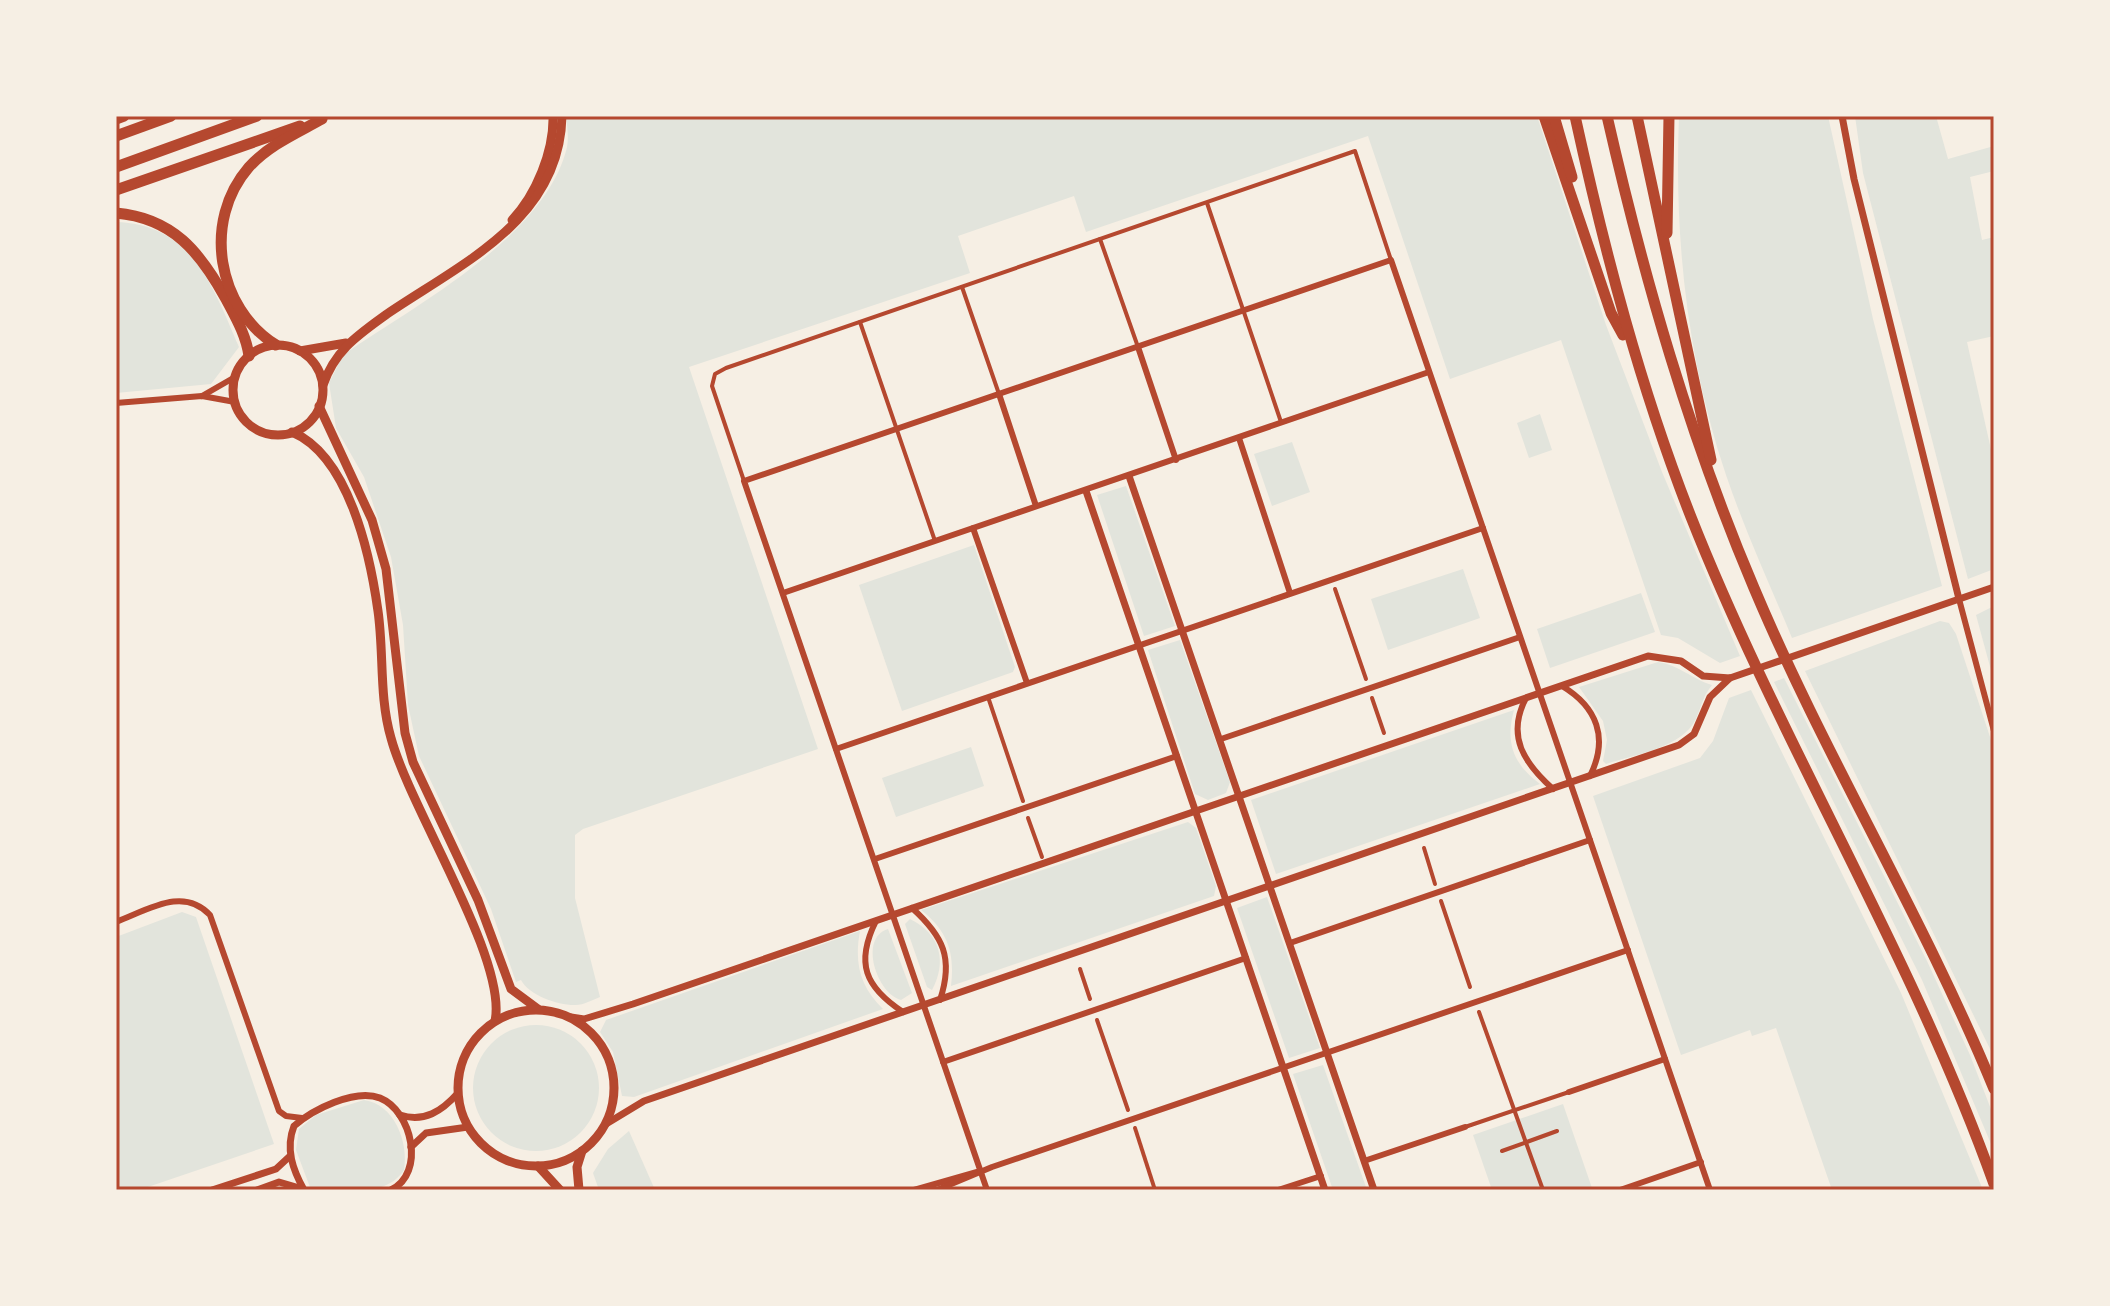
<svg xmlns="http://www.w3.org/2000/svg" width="2110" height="1306" viewBox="0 0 2110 1306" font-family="'Roboto Condensed',sans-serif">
<rect width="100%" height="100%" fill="#f6efe4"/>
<g fill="#e2e4dc">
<path d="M566 116H1537L1606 325 1662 472 1740 656 1720 663 1678 638 1661 635 1561 340 1450 379 1368 136 1086 232 1074 196 958 236 970 273 689 367 818 749 583 829 575 835V898L600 997C592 1000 582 1006 574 1005 557 1005 529 995 521 980L516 982 491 909 419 756 408 705 403 625 391 557 364 477 336 428 329 383 343 355C415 305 546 237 567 147 569 137 567 126 566 116Z"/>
<path d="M1679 116H1828L1873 319 1942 586 1792 638C1770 585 1745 531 1726 475 1687 359 1674 238 1679 116Z"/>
<path d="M1855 116H1936L1948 159 1994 146V171L1970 177 1982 240 1994 237V336L1967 342 1994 463V569L1968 579 1863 173Z"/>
<path d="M116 222C192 224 213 287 239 347L211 384 116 393Z"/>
<path d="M1540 414 1552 450 1529 458 1517 423Z"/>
<path d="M1292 442 1310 492 1272 506 1254 454Z"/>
<path d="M1126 486 1175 626 1144 636 1097 495Z"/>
<path d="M974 545 1015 667 1013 672 902 711 859 585Z"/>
<path d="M1463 569 1480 618 1388 650 1371 599Z"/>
<path d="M1641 593 1655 632 1550 668 1537 629Z"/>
<path d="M1994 606V673L1992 674 1976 615Z"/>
<path d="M1940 621 1949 623 1956 634 1994 749V1057L1805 671Z"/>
<path d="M1180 640 1230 782 1226 793 1208 800 1195 794 1148 650Z"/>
<path d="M1658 662C1679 665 1692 679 1712 685 1701 698 1701 711 1693 724 1676 749 1633 755 1606 764L1603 761 1607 740 1603 721 1579 687Z"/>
<path d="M1784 678 1927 961 1970 1055 1994 1117V1151L1922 980 1774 682Z"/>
<path d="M1751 690 1901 993 1983 1190H1832L1776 1028 1752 1036 1750 1030 1681 1055 1593 796 1700 758 1713 741 1729 698Z"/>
<path d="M1514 710C1505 742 1513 764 1540 784L1276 874 1251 800Z"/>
<path d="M971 747 984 786 896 817 882 778Z"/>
<path d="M1188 822 1196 828 1216 886 1214 896 951 986C955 953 948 931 921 910Z"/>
<path d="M1267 897 1320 1048 1289 1058 1237 908Z"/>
<path d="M182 912 196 917 274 1144 139 1190H116V937Z"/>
<path d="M910 919C941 934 947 962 932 990L927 987 905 924Z"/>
<path d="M888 929 912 993 901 1000C877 994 858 938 888 929Z"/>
<path d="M860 931C854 963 860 987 883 1009L634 1097 622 1096 613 1052 600 1032 606 1020Z"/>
<circle cx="536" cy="1088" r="63"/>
<path d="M1323 1065 1367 1190H1333L1293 1074Z"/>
<path d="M364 1100C394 1104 409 1142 404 1170 385 1199 342 1190 311 1190L296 1150 299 1129 316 1115Z"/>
<path d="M1563 1104 1592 1188 1492 1190 1473 1135Z"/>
<path d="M629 1131 655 1190H599L593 1173 608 1149Z"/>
</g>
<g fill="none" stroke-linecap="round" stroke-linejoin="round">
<g stroke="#b5482f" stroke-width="4">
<path d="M1207 203 1281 422"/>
<path d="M1100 239 1138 347"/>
<path d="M962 287 999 394"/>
<path d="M860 322 935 541"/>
<path d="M744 481 712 386 715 374 726 368 1355 151 1391 260"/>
<path d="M1335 589 1366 679"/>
<path d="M988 697 1023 801"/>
<path d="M1372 698 1384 733"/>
<path d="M1028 818 1042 857"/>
<path d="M1424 848 1435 884"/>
<path d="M1441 901 1470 987"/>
<path d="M1080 969 1090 999"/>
<path d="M1479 1012 1543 1190"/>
<path d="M1097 1020 1128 1110"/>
<path d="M1465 1127 1569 1092"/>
<path d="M1135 1128 1155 1190"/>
<path d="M1502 1151 1557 1131"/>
</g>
<g stroke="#b5482f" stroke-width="6">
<path d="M1138 347 1176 460"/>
<path d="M999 394 1036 506"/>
<path d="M202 396 235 377"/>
<path d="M116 403 202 396 235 402"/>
<path d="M1239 438 1290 593"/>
<path d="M973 528 1027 683"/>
<path d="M783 593 1429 372"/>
<path d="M1959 599 1994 731"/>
<path d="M1562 686C1597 707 1609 738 1590 776"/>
<path d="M1526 698C1506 736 1524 763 1553 789"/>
<path d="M1221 739 1520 637"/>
<path d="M836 749 1483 528"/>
<path d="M875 859 1177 756"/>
<path d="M912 908C943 936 954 958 940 1000"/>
<path d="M876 921C855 963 865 987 903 1012"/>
<path d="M116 922C148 910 183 886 210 915L279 1111 286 1116 302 1118"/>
<path d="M1290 943 1590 840"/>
<path d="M943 1062 1246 958"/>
<path d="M1569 1092 1665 1059"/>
<path d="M1364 1161 1465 1127"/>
<path d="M914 1190 977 1172"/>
<path d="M937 1190 992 1167 1628 950"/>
<path d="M987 1190 744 481 1391 260 1710 1190"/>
<path d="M1278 1190 1321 1176"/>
<path d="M1620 1190 1701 1162"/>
</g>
<g stroke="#b5482f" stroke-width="7">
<path d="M1842 116 1854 179 1959 599"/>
<path d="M1129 476 1374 1190"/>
<path d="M1086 491 1325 1190"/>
<path d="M571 1017 584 1019 633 1004 1648 656 1681 661 1703 676 1730 678 1994 587"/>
<path d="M400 1115C424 1123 442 1111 458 1093"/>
<path d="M606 1124 644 1101 1679 745 1694 734 1710 697 1730 678"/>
<path d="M411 1147 426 1133 468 1127"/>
<path d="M212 1190 276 1169 290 1156"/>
<path d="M257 1190 279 1182 303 1189"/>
<path d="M304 1190C293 1170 285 1149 294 1126 312 1110 355 1088 380 1098 412 1111 426 1173 391 1190"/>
</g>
<g stroke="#b5482f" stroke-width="9">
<path d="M512 220C536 195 554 151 553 116"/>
<circle cx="278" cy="390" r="45"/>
<path d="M300 351 346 343"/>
<path d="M323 385C335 350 358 335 387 314 462 263 560 220 562 116"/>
<path d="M319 406 372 520 386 569 405 733 413 762 478 900 511 989 538 1009"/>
<path d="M292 432C349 456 370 554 378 611 384 653 379 697 391 738 410 809 508 960 495 1021"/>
<circle cx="536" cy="1088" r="78"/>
<path d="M538 1166 560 1190"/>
<path d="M579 1190 577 1167 582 1151"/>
</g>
<g stroke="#b5482f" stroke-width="11">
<path d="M1544 116 1611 313 1623 335"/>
<path d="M1554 116 1572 177"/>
<path d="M1575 116C1605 253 1640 387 1691 517 1781 745 1912 954 1994 1184"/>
<path d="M1607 116C1644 278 1689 435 1754 588 1826 759 1924 918 1994 1089"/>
<path d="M1637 116 1711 460"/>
<path d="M116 119 124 116"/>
<path d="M116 136 171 116"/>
<path d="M116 167 257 116"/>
<path d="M116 190 300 126"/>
<path d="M116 213C173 218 200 252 226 299 236 318 246 335 249 356"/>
<path d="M1667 233 1669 116"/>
<path d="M276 345C217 308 202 221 249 167 269 145 297 133 322 119"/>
</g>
</g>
<rect width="2110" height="1306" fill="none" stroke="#f6efe4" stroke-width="236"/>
<rect x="118" y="118" width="1874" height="1070" fill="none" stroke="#b5482f" stroke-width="3"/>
</svg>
